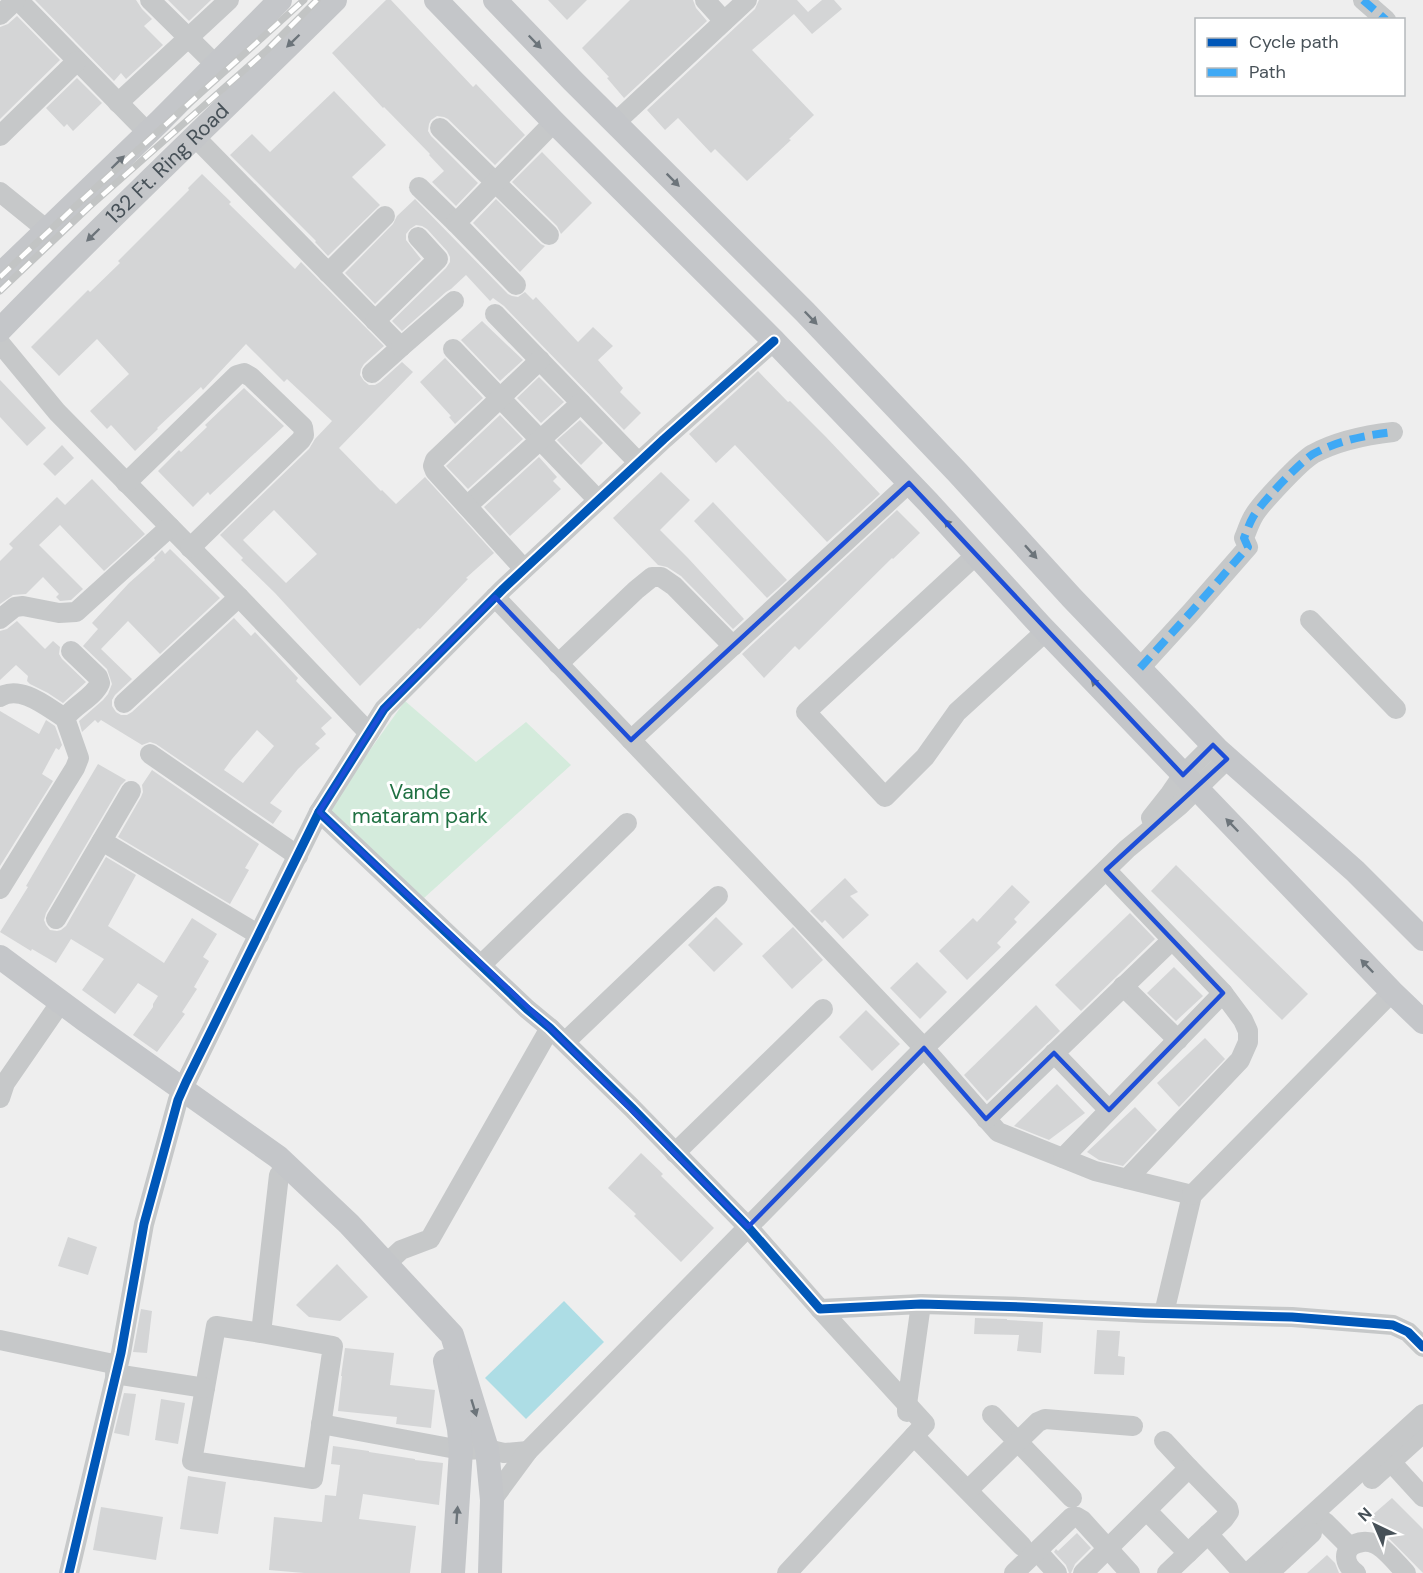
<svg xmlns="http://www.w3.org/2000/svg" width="1423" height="1573" viewBox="0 0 1423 1573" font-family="'DM Sans',sans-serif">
<rect width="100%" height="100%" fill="#eee"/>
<path fill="#d4ebdc" d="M405 701 476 762 526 722 571 765 424 898 325 813Z"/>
<path fill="#addde5" d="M564 1301 604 1342 526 1419 485 1378Z"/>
<g fill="#d4d5d6" fill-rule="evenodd">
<path d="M35 0H136L142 9 152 19 144 26 163 45 126 79 121 73 114 81Z"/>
<path d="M168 0H211L189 21Z"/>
<path d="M386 0H391L473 87 476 84 525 135 495 165 448 119 444 117 437 116 431 120 429 124 428 131 431 136 478 183 456 206 432 182 444 171 429 155 430 154 384 107 383 108 332 53Z"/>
<path d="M548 0H587L567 20Z"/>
<path d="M630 0H693L696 8 707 21 624 98 607 78 609 77 582 48Z"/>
<path d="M759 0H797L808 12 822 0H834L842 9 812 34 794 14 752 50 814 115 789 139 791 140 747 181 715 149 711 153 679 119 678 118 665 130 647 110 755 9Z"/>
<path d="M17 16 60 60 0 119V27L8 24Z"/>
<path d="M77 78 102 103 73 131 67 124 64 127 46 108Z"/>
<path d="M334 91 386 145 352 177 380 205 328 256 315 242 316 241 230 155 252 134 270 152Z"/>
<path d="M542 152 592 203 561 234 557 226 512 182Z"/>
<path d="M202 174 231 202 229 204 295 269 301 262 384 346 364 364 361 369 360 375 364 381 369 385H375L380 382 402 362 413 372 339 448 381 491 382 490 396 504 425 477 494 553 466 578 468 579 420 629 418 628 360 686 275 593 241 560 243 558 220 535 309 449 315 439 332 421 287 379 284 382 246 344 203 390 201 387 157 428 158 429 135 451 111 425 107 429 90 411 129 374 97 339 59 376 31 347 88 290 90 292 120 263 118 261 189 190 188 188ZM274 510 317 554 286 583 243 540Z"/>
<path d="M415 199 508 294 512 296 518 297 525 292 533 300 536 297 578 342 593 327 613 346 598 360 623 388 620 392 641 413 624 430 504 306 493 298 490 301 466 275 451 289 446 292 402 331 392 321 446 268 450 262V257L447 251 427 229 422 226 416 225 410 229 406 234V240L421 259 375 304 345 273 393 224 397 216Z"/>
<path d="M496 199 541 244 545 246 520 272 473 223Z"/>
<path d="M482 321 523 360 500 381 461 340Z"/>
<path d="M445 358 483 398 455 424 449 417 451 416 420 382Z"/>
<path d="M758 371 788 402 790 401 826 437 880 494 827 542 735 445 716 463 689 434Z"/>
<path d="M539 377 564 402 541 423 517 398Z"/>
<path d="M0 380 46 428 27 446 0 417Z"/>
<path d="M244 388 284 426 210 495 208 492 193 507 158 471 179 450 181 452 207 427 205 425Z"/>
<path d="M500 415 523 439 468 489 446 466Z"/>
<path d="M580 420 603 443 581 465 557 440Z"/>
<path d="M62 445 74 458 55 476 43 464Z"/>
<path d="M539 457 557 477 553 481 561 489 510 536 484 507Z"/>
<path d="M661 472 690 500 660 530 688 558 744 619 733 629 681 576 667 567 658 565 613 518Z"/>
<path d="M92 479 145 534 104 571 60 525 39 545 83 589 71 600 60 601 56 597 59 594 43 577 26 594 13 595 0 604V561L13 548 9 544 57 497 65 505Z"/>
<path d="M713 502 787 580 767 598 694 521Z"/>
<path d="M897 510 920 533 893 559 892 558 799 650 795 646 764 678 742 654Z"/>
<path d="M170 549 220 598 160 654 128 621 101 649 132 679 115 695 112 700V706L116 712 121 715H127L132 712 234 618 251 636 255 632 298 678 296 681 332 718 321 728 326 734 315 744 320 748 298 769 270 803 282 811 273 824 156 744 150 742 142 745 101 720 98 723 95 720 82 732 79 721 103 700 108 694 112 684 107 669 83 646 98 629 92 623 129 583 155 560 154 558 162 550 165 554ZM257 730 274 746 243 783 224 770 232 759Z"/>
<path d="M17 621 45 649 53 641 60 647 59 654 62 659 86 682 63 703 48 693 30 684 27 681 28 676 16 665 0 680V631L7 629Z"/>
<path d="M0 711 39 734 46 720 55 726 62 745 59 750 56 748 42 774 53 781 0 866Z"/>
<path d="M98 764 126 780 121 785 46 913 44 920 46 925 50 930 57 931 61 930 66 926 106 857 136 875 108 926 164 963 192 918 217 934 203 957 209 961 194 987 197 989 182 1012 185 1014 157 1052 133 1035 153 1007V1004L158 996 138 983 115 1014 82 990 104 959 71 939 56 963 32 949 31 951 0 932 28 887 26 886Z"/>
<path d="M152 770 259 844 245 868 249 870 230 904 118 837 141 797 143 792 142 785Z"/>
<path d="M1176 865 1308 994 1282 1020 1151 891Z"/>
<path d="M845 878 858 892 850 896 869 915 843 939 825 920 822 923 810 911Z"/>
<path d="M1012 885 1030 902 1014 919 1017 922 997 943 1001 947 967 980 939 951 973 918 977 922Z"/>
<path d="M1130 913 1155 939 1081 1011 1055 985Z"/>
<path d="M716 917 743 944 714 972 688 945Z"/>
<path d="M793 927 823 960 792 989 762 956Z"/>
<path d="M917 962 947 992 920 1019 890 988Z"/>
<path d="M1174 967 1203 996 1176 1021 1147 993Z"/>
<path d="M1036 1005 1060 1031 987 1101 964 1075Z"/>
<path d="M866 1010 900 1044 872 1071 839 1037Z"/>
<path d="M1205 1038 1225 1059 1179 1107 1157 1083Z"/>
<path d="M1057 1084 1085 1113 1049 1140 1014 1126Z"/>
<path d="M1135 1107 1157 1130 1123 1166 1099 1160 1087 1152Z"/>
<path d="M641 1153 663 1174 661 1176 714 1228 681 1262 634 1216 636 1214 608 1188Z"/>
<path d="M68 1237 97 1247 88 1275 58 1266Z"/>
<path d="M337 1264 368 1297 340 1321 309 1317 296 1305Z"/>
<path d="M141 1309 152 1311 147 1353 133 1352Z"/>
<path d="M975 1318 1007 1319V1320L1043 1322 1041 1353 1017 1351 1019 1335 974 1334Z"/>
<path d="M1097 1330 1120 1331 1118 1356 1125 1357 1124 1375 1094 1374Z"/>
<path d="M345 1348 394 1353 390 1385 435 1390 431 1428 396 1424 397 1417 338 1411 342 1376H341Z"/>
<path d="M124 1393 136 1394 129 1436 114 1433Z"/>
<path d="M161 1399 185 1403 178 1444 155 1440Z"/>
<path d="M333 1446 369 1451V1452L415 1459V1460L443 1463 439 1505 363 1494 359 1519 416 1526 410 1573H304L269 1570 274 1517 322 1522 325 1495 336 1496 340 1465 331 1464Z"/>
<path d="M188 1476 226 1482 218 1534 180 1529Z"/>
<path d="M1392 1498 1423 1529V1573L1369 1518Z"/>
<path d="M101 1507 163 1517 156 1560 93 1550Z"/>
<path d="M1077 1533 1091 1548 1075 1564 1071 1573H1069L1066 1565 1054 1552 1056 1549 1058 1551Z"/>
<path d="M1327 1555 1335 1563 1339 1573H1307Z"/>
</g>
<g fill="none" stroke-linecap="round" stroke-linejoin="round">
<g stroke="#c6c8c9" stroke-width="20">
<path d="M18 0 148 133"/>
<path d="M150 0 216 65"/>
<path d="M705 0 724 21"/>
<path d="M1363 0 1386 20"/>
<path d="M0 15 16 0"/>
<path d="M118 103 229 0"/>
<path d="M615 123 747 0"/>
<path d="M440 128 549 235"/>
<path d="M0 136 77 61"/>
<path d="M195 137 401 347 372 373"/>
<path d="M419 187 456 223"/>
<path d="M0 192 47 230"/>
<path d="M328 273 385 216"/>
<path d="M516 285 456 223 554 122"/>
<path d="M495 314 638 462"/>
<path d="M375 321 438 259 418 237"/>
<path d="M0 343 57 412 239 597 369 733"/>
<path d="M401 347 454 301"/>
<path d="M453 349 598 500"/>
<path d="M126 483 237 375 244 373 251 377 303 427 304 435 301 440 190 548"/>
<path d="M467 506 581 403"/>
<path d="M976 555 806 712 885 797 925 757 957 712 1046 631"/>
<path d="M524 569 435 471 433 466 435 460 540 360"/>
<path d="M495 597 924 1048 998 1132 1095 1171 1192 1195 1164 1313"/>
<path d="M0 619 15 607 23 606 59 613 76 612 170 527"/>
<path d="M1310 620 1396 709"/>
<path d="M558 664 636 590 652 577H661L674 586 733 646"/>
<path d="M1140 668 1192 611 1248 547 1244 538C1247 531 1249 524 1253 517 1260 504 1301 461 1313 454 1337 441 1366 435 1393 432"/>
<path d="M0 697C21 684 48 708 65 718"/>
<path d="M124 703 239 597"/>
<path d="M631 740 909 483"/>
<path d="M150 754 298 856"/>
<path d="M319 812 527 1009 550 1028 632 1108 748 1227 820 1309 921 1304 1023 1307 1145 1313 1292 1317 1393 1325 1408 1332 1423 1347"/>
<path d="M1151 818 1170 794 1183 775 1213 745"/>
<path d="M102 841 259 935"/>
<path d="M1106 870 1223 993 1243 1020 1248 1031V1042L1240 1060 1127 1179"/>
<path d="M0 889 75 768 79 758 65 718C75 705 94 697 100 683L98 677 71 651"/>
<path d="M56 919 131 791"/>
<path d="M481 965 627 823"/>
<path d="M1123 986 1178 1040"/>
<path d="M565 1042 718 896"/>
<path d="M1054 1053 1109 1110"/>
<path d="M0 1098 5 1083 54 1012"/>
<path d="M986 1119 1172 940"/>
<path d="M675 1153 823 1009"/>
<path d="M1063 1158 1223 993"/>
<path d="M1192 1195 1392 992"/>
<path d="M386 1264 401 1250 430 1239 550 1028"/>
<path d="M261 1333 216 1326 192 1461 313 1479 333 1346 261 1333 279 1175"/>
<path d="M0 1340 118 1365"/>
<path d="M115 1374 205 1388"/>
<path d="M907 1412V1404L921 1304"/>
<path d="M992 1415 1072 1498"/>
<path d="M321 1424 461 1450 487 1449 504 1453 528 1451"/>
<path d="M914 1436 1022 1546"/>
<path d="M1164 1441 1189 1468"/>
<path d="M1391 1462 1423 1497"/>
<path d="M1372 1479 1423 1433"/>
<path d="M968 1490 1038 1422 1045 1419 1133 1426"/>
<path d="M492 1500 528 1451 924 1048 1127 849 1179 806 1227 759"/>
<path d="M1147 1511 1188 1553"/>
<path d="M1325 1522 1350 1547"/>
<path d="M1208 1534 1243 1573"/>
<path d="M1037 1551 1057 1573"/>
<path d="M69 1573 121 1353 144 1224 178 1100 186 1082 319 812 384 709 503 589 664 439 774 341"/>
<path d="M787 1573 925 1424 820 1309"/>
<path d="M1014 1573 1072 1517H1077L1082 1520 1130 1573"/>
<path d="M1083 1573 1189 1468 1228 1508 1229 1512 1224 1519 1167 1573"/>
<path d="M1248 1573 1423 1414"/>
<path d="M1269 1573 1312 1533"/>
<path d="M1356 1573C1353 1571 1351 1569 1349 1566 1338 1548 1360 1537 1375 1544 1385 1548 1398 1565 1406 1573"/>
</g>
<g stroke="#c4c6c9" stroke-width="24">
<path d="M436 0 554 122 774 341 928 502 1041 626 1392 992 1423 1022"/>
<path d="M495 0 573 81 805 312 958 473 1072 598 1218 750 1355 871 1423 939"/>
<path d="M0 275 159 122 280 0"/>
<path id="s1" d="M0 330C109 217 224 110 335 0"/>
<path d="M0 957 85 1020 278 1157 349 1224 452 1335 487 1449 492 1500 490 1573"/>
<path d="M445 1361 459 1429 461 1450 453 1573"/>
</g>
<defs>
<g id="rail">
<path d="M0 277 81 201 304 0"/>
<path d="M0 291 89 207 267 50 317 0"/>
</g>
</defs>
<use href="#rail" stroke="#c2c4c4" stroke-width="7"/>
<use href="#rail" stroke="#fff" stroke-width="4.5" stroke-dasharray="14" stroke-linecap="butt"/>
<g stroke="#3fa9f5" stroke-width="8" stroke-dasharray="15 8" stroke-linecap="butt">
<path d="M1363 0 1386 20"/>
<path d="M1140 668 1192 611 1248 547 1244 538C1247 531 1249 524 1253 517 1260 504 1301 461 1313 454 1337 441 1366 435 1393 432"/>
</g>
<defs>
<g id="cycleway">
<path d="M319 812 527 1009 550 1028 632 1108 748 1227 820 1309 921 1304 1023 1307 1145 1313 1292 1317 1393 1325 1408 1332 1423 1347"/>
<path d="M69 1573 121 1353 144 1224 178 1100 186 1082 319 812 384 709 503 589 664 439 774 341"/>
</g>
</defs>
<use href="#cycleway" stroke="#fff" stroke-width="13"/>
<use href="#cycleway" stroke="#0057b8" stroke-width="9"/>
</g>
<defs><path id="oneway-solid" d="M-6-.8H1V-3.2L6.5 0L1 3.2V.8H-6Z" transform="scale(1.5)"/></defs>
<g fill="#6c747a">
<use href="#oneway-solid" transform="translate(293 41) rotate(136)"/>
<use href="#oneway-solid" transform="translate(535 42) rotate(46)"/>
<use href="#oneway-solid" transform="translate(118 162) rotate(-44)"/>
<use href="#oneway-solid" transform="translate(673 180) rotate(45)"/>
<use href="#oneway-solid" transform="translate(93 235) rotate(136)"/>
<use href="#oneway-solid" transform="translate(811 318) rotate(46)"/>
<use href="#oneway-solid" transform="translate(950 526) rotate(-132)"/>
<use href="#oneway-solid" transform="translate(1031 552) rotate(48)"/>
<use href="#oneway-solid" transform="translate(1097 685) rotate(-134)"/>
<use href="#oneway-solid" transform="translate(1232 825) rotate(-134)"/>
<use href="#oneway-solid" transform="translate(1367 966) rotate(-134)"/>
<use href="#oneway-solid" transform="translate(474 1408) rotate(73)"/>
<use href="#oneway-solid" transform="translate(457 1515) rotate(-86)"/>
</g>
<path fill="none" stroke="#1d4ed8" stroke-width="4.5" stroke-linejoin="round" d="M909 483 1183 775 1213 745 1227 759 1106 870 1223 993 1109 1110 1054 1053 986 1119 924 1048 748 1227 550 1028 319 812 384 709 495 597 631 740Z"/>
<g text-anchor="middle" stroke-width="6" stroke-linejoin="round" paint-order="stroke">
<g font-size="21" fill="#475158" stroke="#fff">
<text dy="7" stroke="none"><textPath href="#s1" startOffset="236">132 Ft. Ring Road</textPath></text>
</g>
<g font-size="21" fill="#207143" stroke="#fff">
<text x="420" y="799">Vande<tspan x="420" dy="24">mataram park</tspan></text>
</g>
</g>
<rect x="1195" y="18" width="210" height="78" fill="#ffffff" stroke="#b5b9bc" stroke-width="1.5"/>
<rect x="1207" y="38" width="30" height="9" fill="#0057b8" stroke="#b5b9bc" stroke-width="1.5"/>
<text x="1249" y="48" font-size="18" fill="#475158">Cycle path</text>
<rect x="1207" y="68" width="30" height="9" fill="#3fa9f5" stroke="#b5b9bc" stroke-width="1.5"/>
<text x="1249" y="78" font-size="18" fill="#475158">Path</text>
<g transform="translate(1375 1525) rotate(316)" stroke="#ffffff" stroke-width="4.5" paint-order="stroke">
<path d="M0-4.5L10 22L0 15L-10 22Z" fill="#475158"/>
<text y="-9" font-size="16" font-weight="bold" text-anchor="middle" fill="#475158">N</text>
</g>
</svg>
